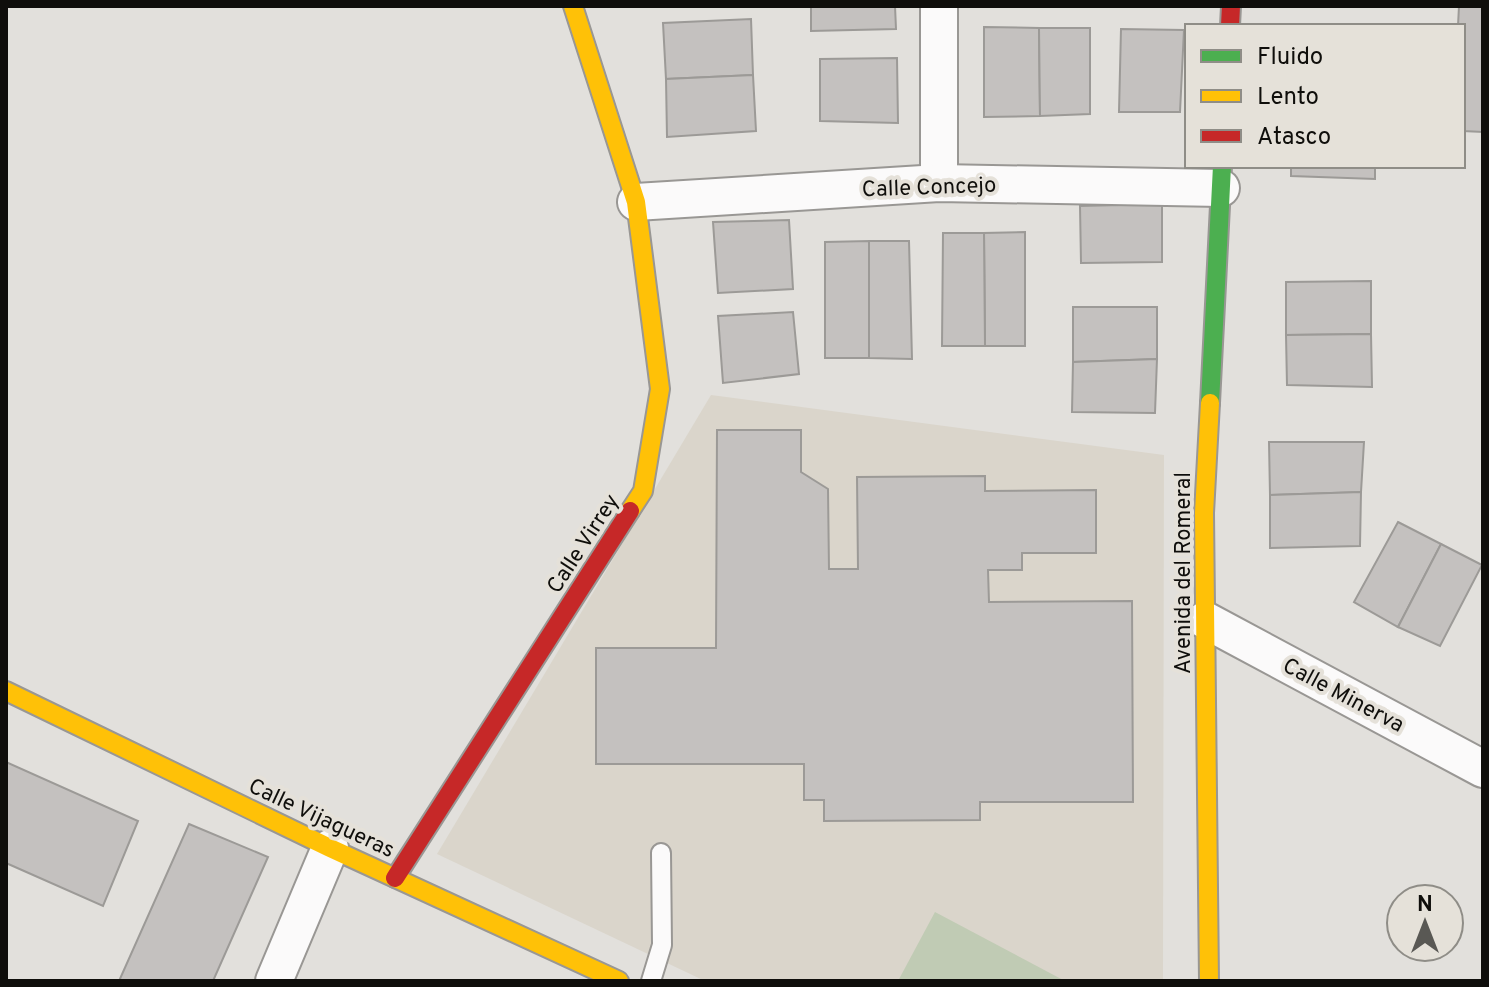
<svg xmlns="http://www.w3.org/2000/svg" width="1489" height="987" viewBox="0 0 1489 987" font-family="Overpass,sans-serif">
<rect width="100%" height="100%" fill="#e2e0dc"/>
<path fill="#dad5cb" d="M711 395 1164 455 1163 981H705L437 854Z"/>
<path fill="#c0cbb4" d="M935 912 1065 981H898Z"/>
<g fill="#c4c1bf" stroke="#9c9a97" stroke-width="2">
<path d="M811 6H895L896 29 811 31Z"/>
<path d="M1459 6H1483V132L1463 131V26H1458Z"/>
<path d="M751 19 753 75 666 79 663 23Z"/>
<path d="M984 27 1039 28 1040 116 984 117Z"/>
<path d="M1039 28H1090V114L1040 116Z"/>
<path d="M1121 29 1184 30 1180 112H1119Z"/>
<path d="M897 58 898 123 820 121V59Z"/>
<path d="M753 75 756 131 667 137 666 79Z"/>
<path d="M1291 166H1375V179L1291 176Z"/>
<path d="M1162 204V262L1081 263 1080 206Z"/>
<path d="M789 220 793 289 718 293 713 222Z"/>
<path d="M1025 232V346H985L984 233Z"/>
<path d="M943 233H984L985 346H942Z"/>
<path d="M869 241H909L912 359 869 358Z"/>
<path d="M869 241V358H825V242Z"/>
<path d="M1371 281V334L1286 335V282Z"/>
<path d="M1073 307H1157V359L1073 362Z"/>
<path d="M793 312 799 374 723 383 718 316Z"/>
<path d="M1371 334 1372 387 1287 385 1286 335Z"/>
<path d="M1157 359 1155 413 1072 412 1073 362Z"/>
<path d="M717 430H801V472L828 489 829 569H858L857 477 985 476V491L1096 490V553H1022V570H988L989 602 1132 601 1133 802H980V820L824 821V800H804V764H596V648H716Z"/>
<path d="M1269 442H1364L1361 492 1270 495Z"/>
<path d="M1361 492 1360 546 1270 548V495Z"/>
<path d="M1398 522 1441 544 1398 627 1354 602Z"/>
<path d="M1441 544 1482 565 1440 646 1398 627Z"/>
<path d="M6 762 138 821 103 906 6 863Z"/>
<path d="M189 824 268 857 213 981H119Z"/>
</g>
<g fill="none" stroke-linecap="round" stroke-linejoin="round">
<defs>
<path id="lane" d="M651 981 662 945 661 853"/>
<g id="street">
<path d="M939 6V183"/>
<path d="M636 202 939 183 1221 188"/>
<path d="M1205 620 1483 769"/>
<path d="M274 981 330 848"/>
</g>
<path id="fast" d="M1210 403 1222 166"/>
<g id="slow">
<path d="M573 6 636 202 660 389 643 491 630 511"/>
<path d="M6 691 330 848 619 981"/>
<path d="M1209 981 1204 513 1210 403"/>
</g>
<g id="jam">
<path d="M1230 26 1231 6"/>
<path d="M395 878 630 511"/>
</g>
</defs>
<use href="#lane" stroke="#999794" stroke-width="22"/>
<use href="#street" stroke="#999794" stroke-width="40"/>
<use href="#fast" stroke="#999794" stroke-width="22"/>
<use href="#slow" stroke="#999794" stroke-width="22"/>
<use href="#jam" stroke="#999794" stroke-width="22"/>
<use href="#lane" stroke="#fbfafa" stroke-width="18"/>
<use href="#street" stroke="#fbfafa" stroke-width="36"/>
<use href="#fast" stroke="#4caf50" stroke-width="18"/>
<use href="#slow" stroke="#ffc107" stroke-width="18"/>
<use href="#jam" stroke="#c62828" stroke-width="18"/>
</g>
<g text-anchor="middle" stroke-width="8" stroke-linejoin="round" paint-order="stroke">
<g font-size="22" fill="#0f0e0b" stroke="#e5e1d9">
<text transform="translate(929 186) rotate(-2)" y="8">Calle Concejo</text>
<text transform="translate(582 543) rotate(-57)" y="8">Calle Virrey</text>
<text transform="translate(1182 573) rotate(-90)" y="8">Avenida del Romeral</text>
<text transform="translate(1344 694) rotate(28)" y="8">Calle Minerva</text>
<text transform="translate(322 817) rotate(25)" y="8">Calle Vijagueras</text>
</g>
</g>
<rect width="1489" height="987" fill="none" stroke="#0f0e0b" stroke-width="16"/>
<rect x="1185" y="24" width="280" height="144" fill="#e5e1d9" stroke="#8f8d87" stroke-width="2"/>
<rect x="1201" y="50" width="40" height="12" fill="#4caf50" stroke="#8f8d87" stroke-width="2"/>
<text x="1257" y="64" font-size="24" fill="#0f0e0b">Fluido</text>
<rect x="1201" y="90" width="40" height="12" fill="#ffc107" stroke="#8f8d87" stroke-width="2"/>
<text x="1257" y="104" font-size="24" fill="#0f0e0b">Lento</text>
<rect x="1201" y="130" width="40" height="12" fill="#c62828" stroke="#8f8d87" stroke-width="2"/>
<text x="1257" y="144" font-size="24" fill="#0f0e0b">Atasco</text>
<g transform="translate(1425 923)"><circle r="38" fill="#e5e1d9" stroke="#8f8d87" stroke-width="2"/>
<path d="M0-6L14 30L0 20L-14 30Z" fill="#595854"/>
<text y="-12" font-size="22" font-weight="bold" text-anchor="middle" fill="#0f0e0b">N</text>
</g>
</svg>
